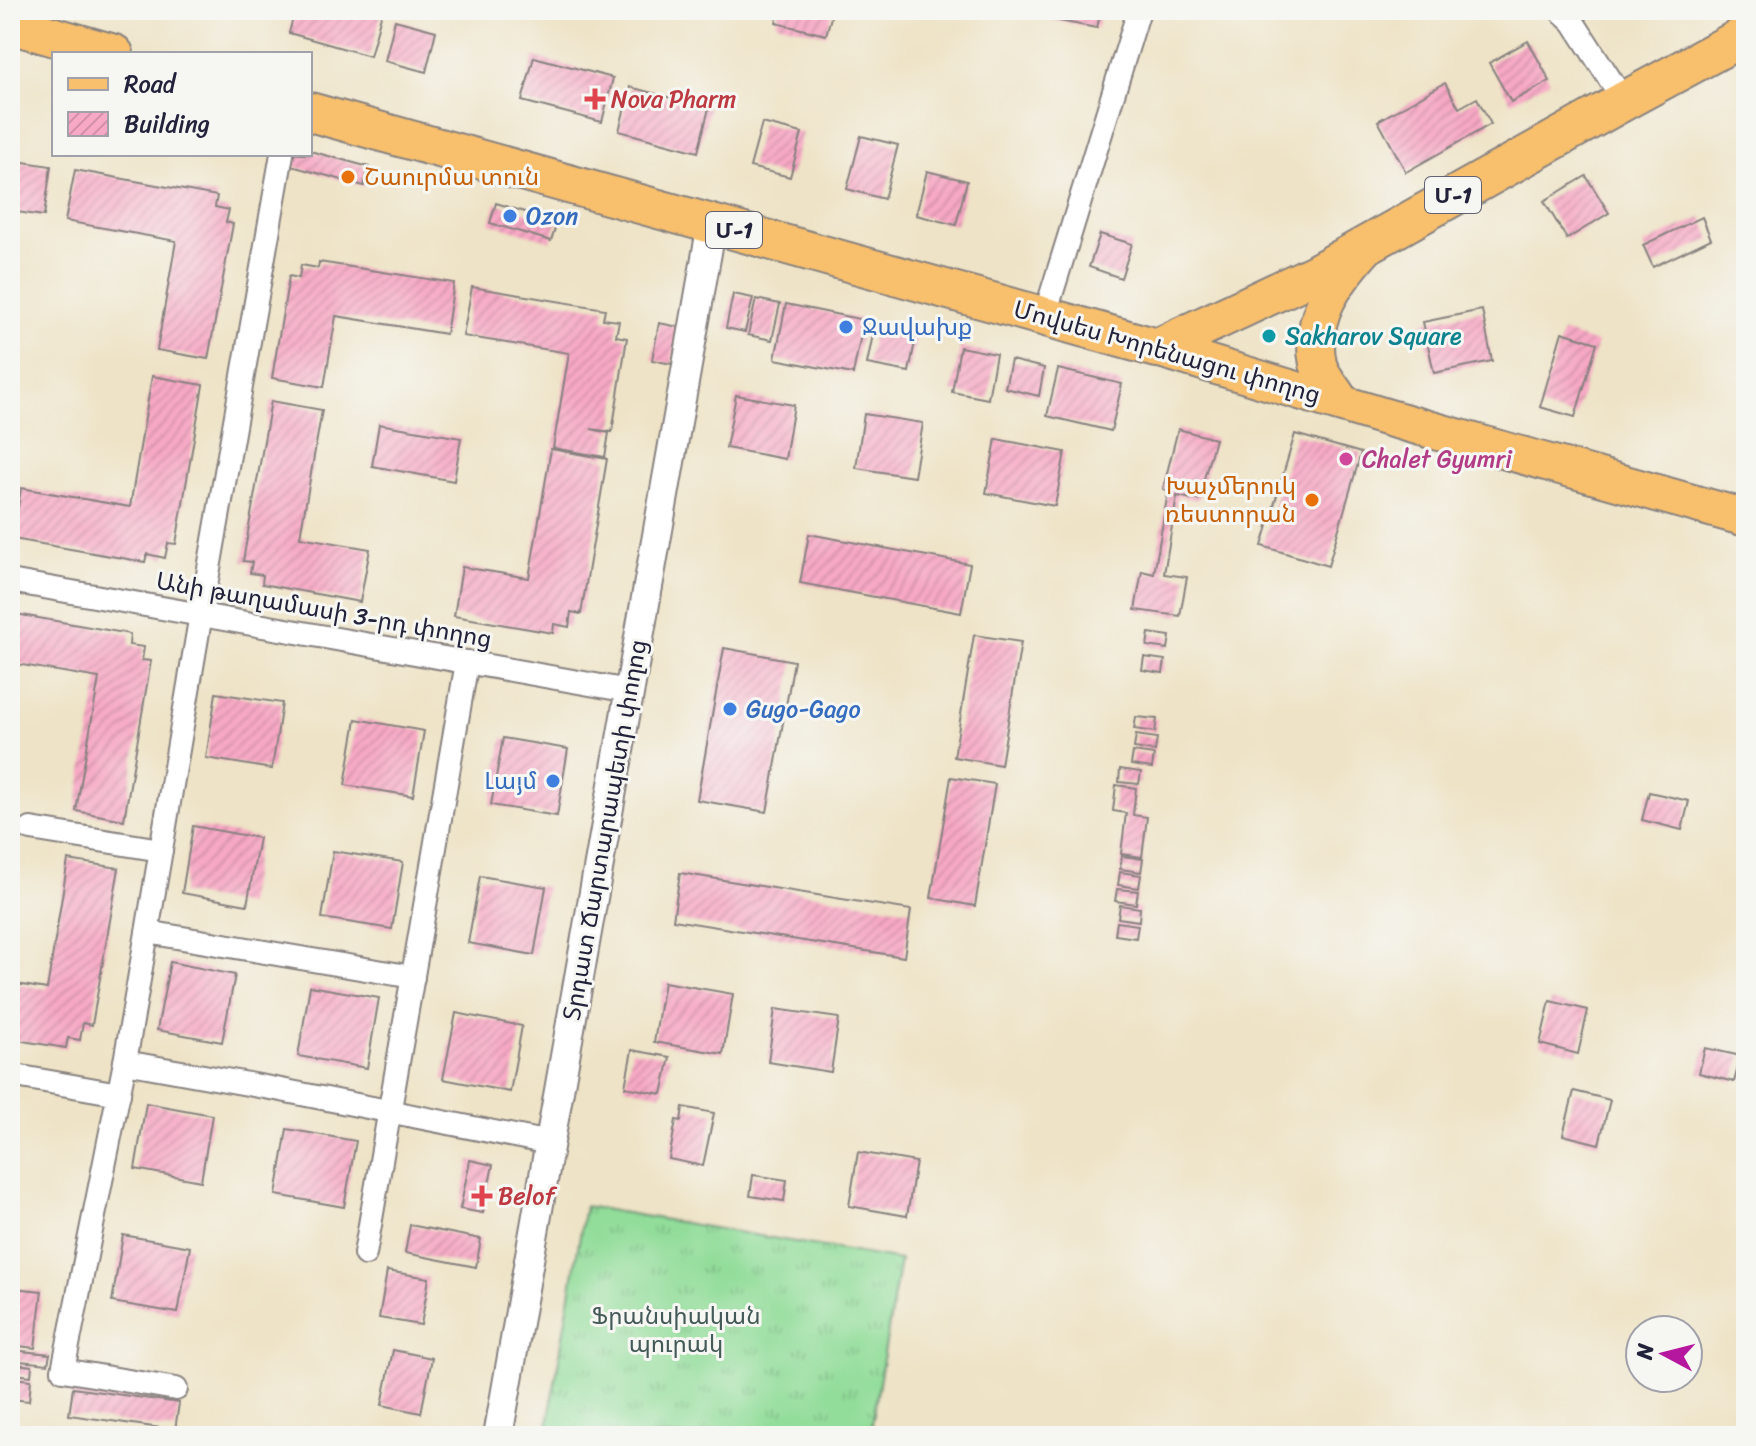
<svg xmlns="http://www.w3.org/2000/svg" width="1756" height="1446" viewBox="0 0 1756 1446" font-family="Sriracha,'Noto Sans Armenian',sans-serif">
<defs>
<pattern id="grass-tufts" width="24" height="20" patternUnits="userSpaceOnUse" patternTransform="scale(2)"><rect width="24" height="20" fill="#92dd9a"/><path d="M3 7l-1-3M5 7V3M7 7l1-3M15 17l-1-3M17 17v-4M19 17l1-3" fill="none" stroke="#7ebd86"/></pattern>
<pattern id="building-hatch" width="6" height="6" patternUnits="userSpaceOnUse" patternTransform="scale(2)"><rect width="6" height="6" fill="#f7a8c4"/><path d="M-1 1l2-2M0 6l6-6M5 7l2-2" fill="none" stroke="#d390a9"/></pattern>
</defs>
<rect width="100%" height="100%" fill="#f6f6f2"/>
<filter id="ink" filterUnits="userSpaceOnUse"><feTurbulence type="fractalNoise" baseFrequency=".0125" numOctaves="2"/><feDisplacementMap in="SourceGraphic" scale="16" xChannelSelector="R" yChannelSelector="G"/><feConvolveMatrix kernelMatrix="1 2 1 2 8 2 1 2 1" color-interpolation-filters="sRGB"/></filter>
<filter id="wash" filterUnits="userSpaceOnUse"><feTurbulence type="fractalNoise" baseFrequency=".006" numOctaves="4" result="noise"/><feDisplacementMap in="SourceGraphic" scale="32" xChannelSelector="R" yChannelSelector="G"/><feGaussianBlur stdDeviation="1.8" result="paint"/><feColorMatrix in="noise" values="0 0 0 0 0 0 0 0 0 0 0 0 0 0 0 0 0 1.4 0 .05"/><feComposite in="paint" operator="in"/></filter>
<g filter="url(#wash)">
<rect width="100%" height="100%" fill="#eee3c6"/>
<path fill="url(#grass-tufts)" stroke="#5a806a" stroke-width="2" d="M585 1206 900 1260 870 1436H546Z"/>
<g id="blocks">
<g fill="url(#building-hatch)">
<path d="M227 10H267L266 18Z"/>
<path d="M295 10 382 12 370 56 289 33Z"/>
<path d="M779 10H833L826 35 776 23Z"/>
<path d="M1033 10H1101L1097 28 1032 16Z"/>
<path d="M395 20 436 31 426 72 385 61Z"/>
<path d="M1528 41 1550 81 1511 102 1489 63Z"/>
<path d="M534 57 613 78 602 122 522 101Z"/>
<path d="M1445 83 1459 108 1477 98 1491 124 1406 172 1378 121Z"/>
<path d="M630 87 709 108 698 152 619 131Z"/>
<path d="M762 123 802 133 790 177 750 167Z"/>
<path d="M861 136 898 145 884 199 847 189Z"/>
<path d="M310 151 369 167 364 186 288 165 291 154H310Z"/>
<path d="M10 160 51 166 44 216 10 211Z"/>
<path d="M75 170 217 196 215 207 229 210 226 222 233 224 208 359 157 350 176 241 65 221Z"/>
<path d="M927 171 967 181 956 225 916 215Z"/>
<path d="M1586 176 1609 213 1567 239 1544 201Z"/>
<path d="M496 203 557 222 551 241 490 223Z"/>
<path d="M1702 217 1711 239 1653 267 1643 245Z"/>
<path d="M1100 234 1132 244 1121 278 1089 267Z"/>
<path d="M319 262 454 283 446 334 336 316 324 387 272 378 289 276 299 278 301 265 318 268Z"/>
<path d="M472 287 605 309 603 319 619 321 616 336 627 338 612 432 591 429 609 433 605 457 553 448 569 353 463 336Z"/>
<path d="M733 294 753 298 745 332 726 328Z"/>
<path d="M756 299 780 304 772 340 748 335Z"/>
<path d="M786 304 864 320 853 374 775 359Z"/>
<path d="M1482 310 1492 361 1434 373 1423 322Z"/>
<path d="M659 323 679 327 672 364 652 360Z"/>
<path d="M874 329 916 337 909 372 867 364Z"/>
<path d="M1562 332 1597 343 1575 417 1540 407Z"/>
<path d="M960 347 996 354 988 399 952 392Z"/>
<path d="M1011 360 1044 368 1039 396 1005 388Z"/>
<path d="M1058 369 1122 384 1111 431 1047 416Z"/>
<path d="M152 376 203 385 176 544 168 543 165 558 147 554 145 562 13 539 21 488 130 507Z"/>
<path d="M736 395 794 405 785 459 726 448Z"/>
<path d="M271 401 322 410 300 537 370 549 360 602 262 584 263 575 250 573 252 562 243 561Z"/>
<path d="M864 414 923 423 914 477 856 468Z"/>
<path d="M379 424 461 438 454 481 372 466Z"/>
<path d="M1178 429 1215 439 1198 500 1177 496 1164 574 1187 577 1180 616 1135 610 1142 571 1154 574 1168 492 1163 489Z"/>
<path d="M1295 434 1361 453 1328 566 1262 546Z"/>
<path d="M996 439 1065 452 1055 506 986 493Z"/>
<path d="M551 449 607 459 581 614 571 612 569 627 554 624 553 633 454 616 462 567 529 578Z"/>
<path d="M809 534 970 564 961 613 800 583Z"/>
<path d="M10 613 130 634 129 645 144 647 142 660 151 661 124 820 76 811 99 678 10 663Z"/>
<path d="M1149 633 1170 636 1168 649 1147 646Z"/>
<path d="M974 635 1021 642 1001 765 954 757Z"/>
<path d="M724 648 794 661 767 812 697 800Z"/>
<path d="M1144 657 1165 660 1163 673 1142 670Z"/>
<path d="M216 693 282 703 272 769 206 758Z"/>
<path d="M1136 717 1157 719 1155 732 1134 729Z"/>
<path d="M356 719 424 731 413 796 345 785Z"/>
<path d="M1136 735 1157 738 1155 751 1134 748Z"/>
<path d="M503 738 568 749 557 816 491 805Z"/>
<path d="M1133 752 1154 755 1152 768 1131 765Z"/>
<path d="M1120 769 1141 772 1139 784 1119 782Z"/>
<path d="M951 777 995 784 975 906 931 898Z"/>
<path d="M1116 785 1136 788 1133 815 1147 817 1142 857 1121 854 1126 813 1113 811Z"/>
<path d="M1649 792 1689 801 1682 830 1642 820Z"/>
<path d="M193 826 259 838 247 905 182 893Z"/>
<path d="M333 851 403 862 392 929 322 918Z"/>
<path d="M1122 856 1143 859 1141 872 1120 869Z"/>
<path d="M68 860 119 868 92 1025 83 1023 80 1040 68 1038 66 1048 10 1039V983L47 989Z"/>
<path d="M1120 872 1141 875 1139 888 1118 885Z"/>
<path d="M680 873 911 910 904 957 673 920Z"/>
<path d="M480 876 546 887 534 955 468 943Z"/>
<path d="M1117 889 1138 891 1136 904 1115 901Z"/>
<path d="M1120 905 1140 908 1139 921 1118 918Z"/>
<path d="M1117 922 1138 925 1136 938 1115 935Z"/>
<path d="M170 962 235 975 222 1042 157 1030Z"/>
<path d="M664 982 733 994 723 1054 654 1042Z"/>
<path d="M310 986 379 998 367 1068 298 1056Z"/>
<path d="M1550 1001 1588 1010 1578 1054 1540 1044Z"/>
<path d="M775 1009 839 1018 831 1072 768 1062Z"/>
<path d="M456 1013 522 1026 510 1092 443 1079Z"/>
<path d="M1705 1048 1741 1056 1734 1082 1699 1073Z"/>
<path d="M632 1050 670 1057 662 1094 625 1087Z"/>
<path d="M1574 1091 1610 1100 1599 1144 1563 1135Z"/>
<path d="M146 1103 212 1115 201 1181 135 1169Z"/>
<path d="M683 1107 714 1113 703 1166 669 1159 676 1120 681 1121Z"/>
<path d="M287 1129 356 1141 344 1207 276 1195Z"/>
<path d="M858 1152 916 1162 907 1216 849 1206Z"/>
<path d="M470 1160 493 1165 483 1213 460 1209Z"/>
<path d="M753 1175 787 1180 784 1201 750 1196Z"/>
<path d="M410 1225 481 1239 476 1267 405 1253Z"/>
<path d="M123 1235 190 1247 178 1313 112 1302Z"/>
<path d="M387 1271 429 1278 421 1325 379 1318Z"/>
<path d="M13 1288 42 1291 35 1348 10 1345Z"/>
<path d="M11 1350 50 1354 48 1364 10 1360Z"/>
<path d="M393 1350 432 1358 421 1413 382 1405Z"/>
<path d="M15 1364 32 1366 31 1376 14 1374Z"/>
<path d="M12 1378 31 1380 29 1401 10 1399Z"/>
<path d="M73 1388 179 1403 175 1430 69 1415Z"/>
</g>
</g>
</g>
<g filter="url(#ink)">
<use href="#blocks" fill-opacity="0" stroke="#888280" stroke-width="2"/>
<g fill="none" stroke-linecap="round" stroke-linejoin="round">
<defs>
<g id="minor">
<path d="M1560 10 1573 22 1624 101"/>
<path d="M1044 318 1139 10"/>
<path d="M10 581 629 691"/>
<path d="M31 829 161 850"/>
<path d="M147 932 413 977"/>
<path d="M125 1062 276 1089 550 1143"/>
<path d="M10 1075 119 1094"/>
<path d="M365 1254 467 662"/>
<path d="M176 1389 63 1370 125 1062 201 614 282 154"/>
</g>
<path id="tertiary" d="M498 1436 712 224"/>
<g id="primary">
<path d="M1157 348 1389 418 1746 518"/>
<path d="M1340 401C1334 390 1321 376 1318 364 1308 316 1335 282 1365 248"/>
</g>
<g id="trunk">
<path d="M10 24 114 54"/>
<path d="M310 112 1157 348 1313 275 1624 101 1746 35"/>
</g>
</defs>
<use href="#minor" stroke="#888280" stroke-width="26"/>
<use href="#tertiary" stroke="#888280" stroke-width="32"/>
<use href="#primary" stroke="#888280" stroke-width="40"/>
<use href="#trunk" stroke="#888280" stroke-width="42"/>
<use href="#minor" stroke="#fff" stroke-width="22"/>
<use href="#tertiary" stroke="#fff" stroke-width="28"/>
<use href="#primary" stroke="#f8bf6c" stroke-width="36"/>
<use href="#trunk" stroke="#f8bf6c" stroke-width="38"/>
</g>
</g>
<g fill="#e0444e" stroke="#f6f6f2" stroke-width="3">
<path d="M591 87h8v8h8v8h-8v8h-8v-8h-8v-8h8z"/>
<path d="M478 1184h8v8h8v8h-8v8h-8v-8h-8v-8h8z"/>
</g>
<g fill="#e8710a" stroke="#f6f6f2" stroke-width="3">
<circle cx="348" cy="177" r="8"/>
<circle cx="1312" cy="500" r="8"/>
</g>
<g fill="#3f7fe0" stroke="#f6f6f2" stroke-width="3">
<circle cx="510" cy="216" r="8"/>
<circle cx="846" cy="327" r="8"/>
<circle cx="730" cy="709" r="8"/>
<circle cx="553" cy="781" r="8"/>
</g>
<circle fill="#0f9aa8" stroke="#f6f6f2" stroke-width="3" cx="1269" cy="336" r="8"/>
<circle fill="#d1479c" stroke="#f6f6f2" stroke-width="3" cx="1346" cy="459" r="8"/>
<g text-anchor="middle" stroke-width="6" stroke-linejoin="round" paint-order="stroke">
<g fill="#f6f6f2" stroke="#626272" stroke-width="2">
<rect x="1425" y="177" width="56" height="36" rx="6"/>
<rect x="706" y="212" width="56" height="36" rx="6"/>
</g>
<g font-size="22" font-weight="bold" fill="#22223b">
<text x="1453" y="203">Մ-1</text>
<text x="734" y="238">Մ-1</text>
</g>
<g font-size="24" fill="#be3a42" stroke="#f6f6f2" text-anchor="start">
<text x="611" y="107">Nova Pharm</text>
<text x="498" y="1204">Belof</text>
</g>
<g font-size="24" fill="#c56008" stroke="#f6f6f2" text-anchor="start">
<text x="364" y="185">Շաուրմա տուն</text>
<text x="1296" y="494" text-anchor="end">Խաչմերուկ<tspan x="1296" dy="28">ռեստորան</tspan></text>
</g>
<g font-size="24" fill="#366cbe" stroke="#f6f6f2" text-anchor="start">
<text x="526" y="224">Ozon</text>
<text x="862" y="335">Ջավախք</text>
<text x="746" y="717">Gugo-Gago</text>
<text x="537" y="789" text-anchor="end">Լայմ</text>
</g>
<g font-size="24" fill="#0d838f" stroke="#f6f6f2" text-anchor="start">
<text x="1285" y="344">Sakharov Square</text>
</g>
<g font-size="24" fill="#22223b" stroke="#f6f6f2">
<text transform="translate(1167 352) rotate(16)" y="8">Մովսես Խորենացու փողոց</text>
<text transform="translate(324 610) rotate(10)" y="8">Անի թաղամասի 3-րդ փողոց</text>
<text transform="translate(605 830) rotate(-80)" y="8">Տրդատ Ճարտարապետի փողոց</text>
</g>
<g font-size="24" fill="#b23c85" stroke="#f6f6f2" text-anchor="start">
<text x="1362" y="467">Chalet Gyumri</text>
</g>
<g font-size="24" fill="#445a58" stroke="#f6f6f2">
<text x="676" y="1324">Ֆրանսիական<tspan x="676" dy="28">պուրակ</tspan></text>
</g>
</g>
<rect width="1756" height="1446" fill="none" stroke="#f6f6f2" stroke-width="40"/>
<rect x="52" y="52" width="260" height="104" fill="#f6f6f2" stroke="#a1a1a9" stroke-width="2"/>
<rect x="68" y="78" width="40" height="12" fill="#f8bf6c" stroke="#a1a1a9" stroke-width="2"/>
<text x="124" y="92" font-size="24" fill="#22223b">Road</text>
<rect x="68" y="112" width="40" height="24" fill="url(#building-hatch)" stroke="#a1a1a9" stroke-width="2"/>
<text x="124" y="132" font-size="24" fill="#22223b">Building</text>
<g transform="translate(1664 1354) rotate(277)"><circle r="38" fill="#f6f6f2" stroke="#a1a1a9" stroke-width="2"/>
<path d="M0-6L14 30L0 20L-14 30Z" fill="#b5179e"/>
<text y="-12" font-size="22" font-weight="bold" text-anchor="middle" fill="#22223b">N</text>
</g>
</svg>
